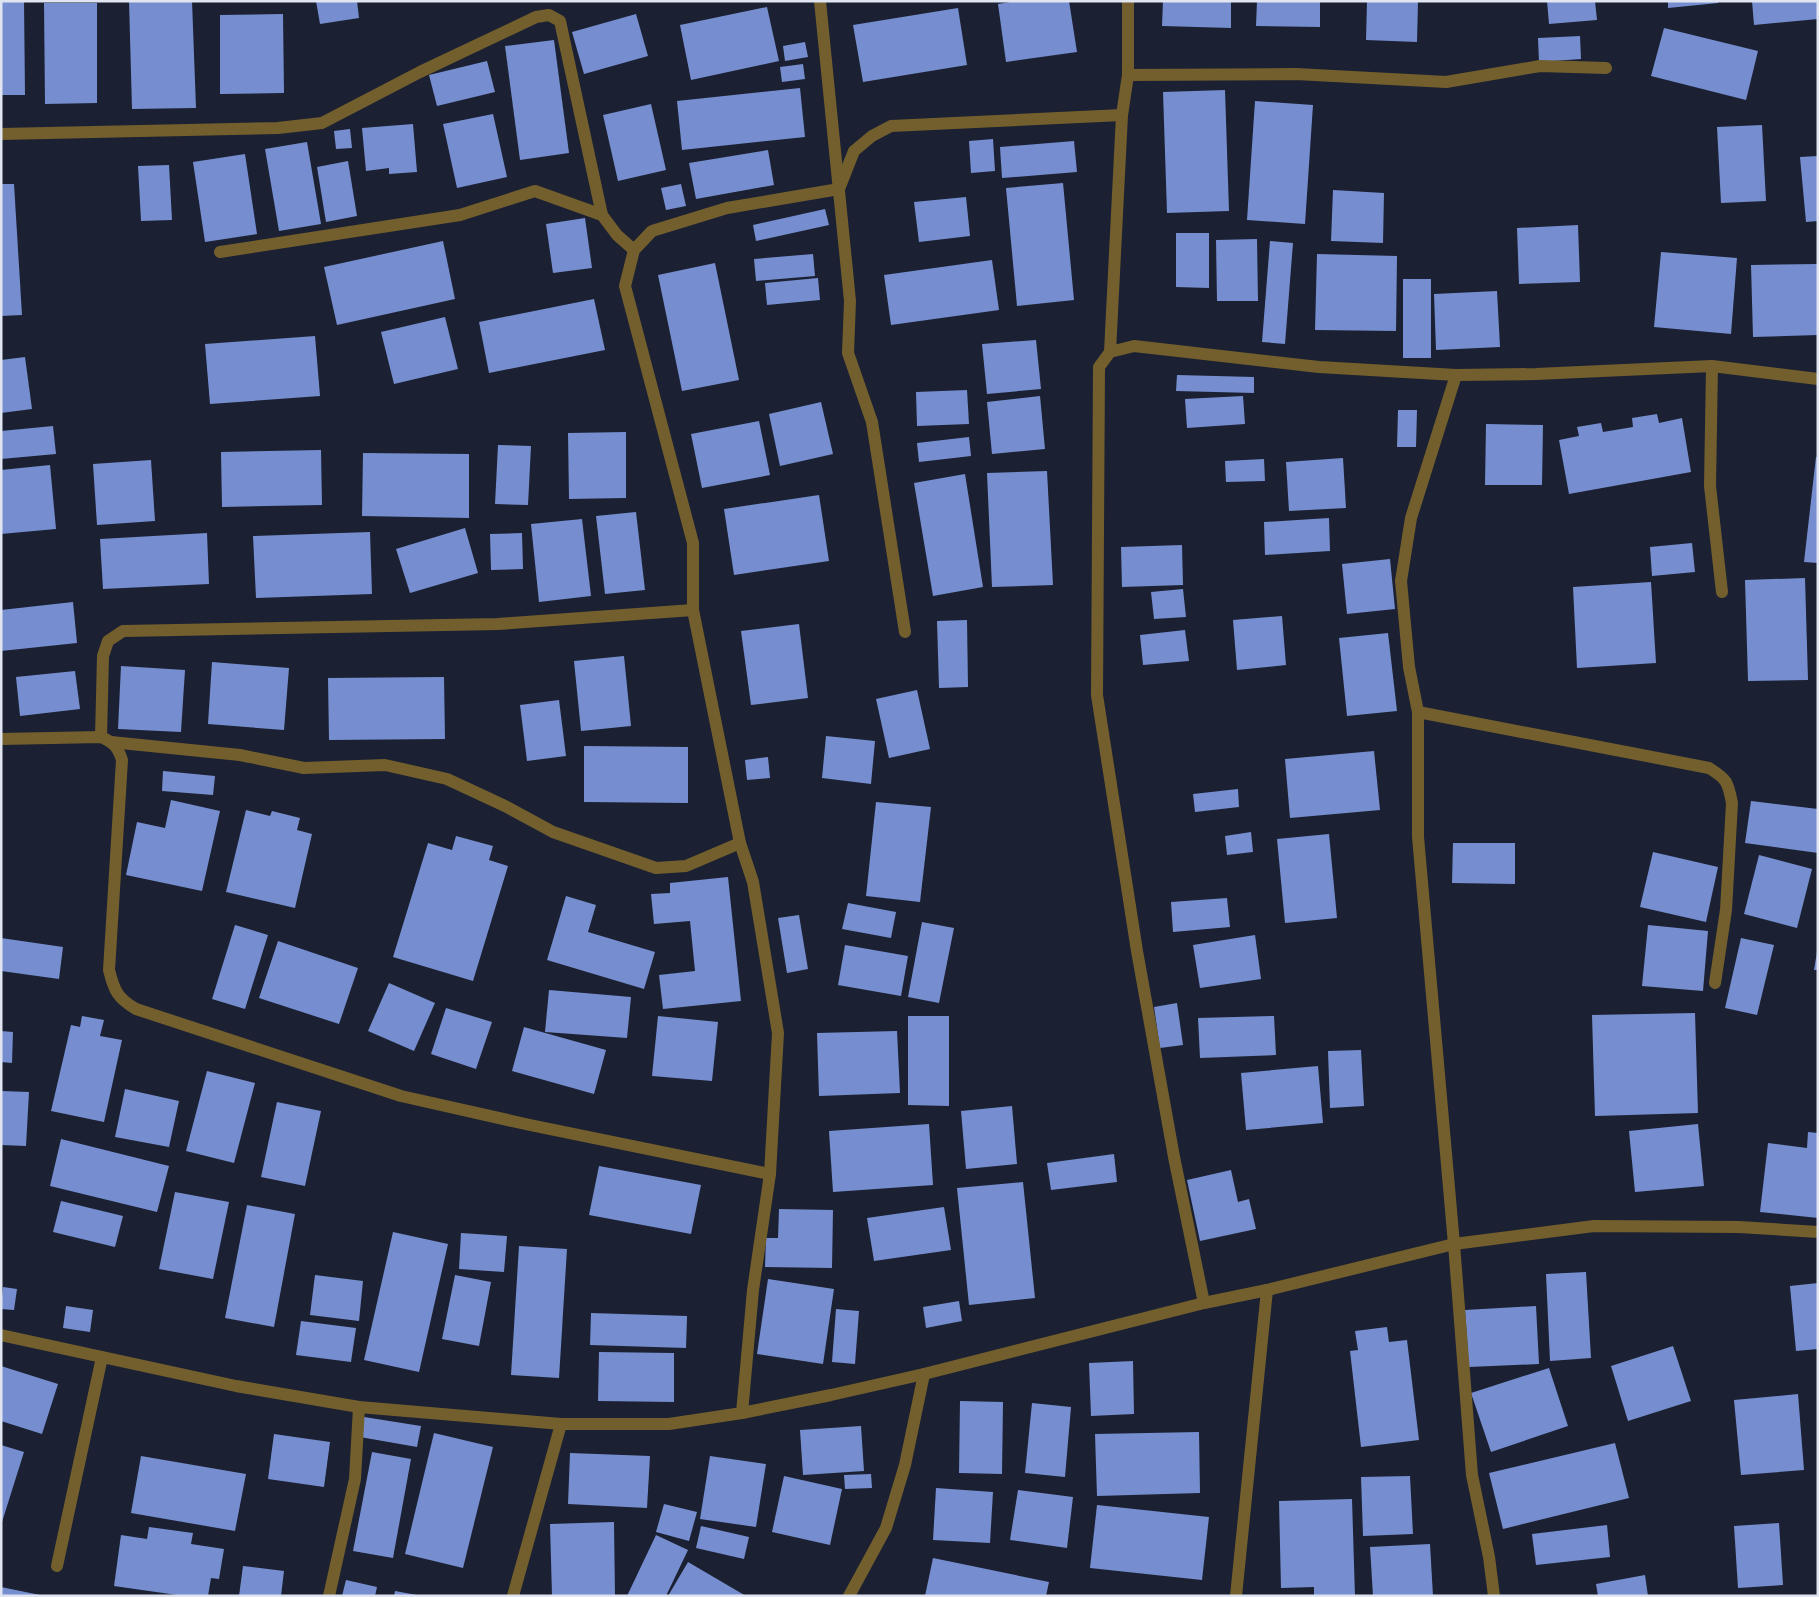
<svg xmlns="http://www.w3.org/2000/svg" width="1819" height="1597" viewBox="0 0 1819 1597" font-family="'Varela Round',sans-serif">
<rect width="100%" height="100%" fill="#1b2132"/>
<g fill="#768ecf">
<path d="M1 1H24L25 95H1Z"/>
<path d="M129 1H192L196 108 132 109Z"/>
<path d="M316 1H357L359 18 320 24Z"/>
<path d="M1016 1H1069L1077 52 1006 62 998 4Z"/>
<path d="M1163 1H1231V28L1162 26Z"/>
<path d="M1257 1H1320V27L1256 26Z"/>
<path d="M1367 1H1418L1417 42 1366 40Z"/>
<path d="M1547 1H1595L1597 20 1549 24Z"/>
<path d="M1668 1H1718V3L1668 8Z"/>
<path d="M1752 1H1818V19L1754 25Z"/>
<path d="M44 3H97V103L45 104Z"/>
<path d="M767 7 779 61 691 80 680 25Z"/>
<path d="M958 8 967 65 863 82 853 25Z"/>
<path d="M283 14 284 93 220 94V15Z"/>
<path d="M636 14 648 56 584 74 572 32Z"/>
<path d="M1664 28 1758 51 1746 100 1651 76Z"/>
<path d="M1580 36 1581 59 1539 62 1538 38Z"/>
<path d="M554 40 569 153 520 160 505 46Z"/>
<path d="M805 42 808 57 785 61 783 46Z"/>
<path d="M487 61 495 92 437 106 429 75Z"/>
<path d="M803 64 805 79 782 82 780 67Z"/>
<path d="M800 88 805 137 682 150 677 101Z"/>
<path d="M1225 90 1229 211 1167 213 1163 92Z"/>
<path d="M1255 101 1313 105 1305 224 1247 220Z"/>
<path d="M651 104 666 170 618 181 603 115Z"/>
<path d="M493 114 507 177 457 188 443 124Z"/>
<path d="M413 124 417 172 389 174V168L366 171 362 128Z"/>
<path d="M1762 125 1766 201 1721 203 1717 127Z"/>
<path d="M350 129 352 148 336 149 334 131Z"/>
<path d="M993 139 995 171 971 173 969 141Z"/>
<path d="M1074 141 1077 172 1002 178 1000 147Z"/>
<path d="M307 142 321 224 279 231 265 149Z"/>
<path d="M768 150 774 185 696 199 689 163Z"/>
<path d="M245 154 257 234 205 242 193 162Z"/>
<path d="M1818 156V221L1806 222 1800 157Z"/>
<path d="M348 161 357 216 326 222 317 167Z"/>
<path d="M169 165 172 220 141 221 138 166Z"/>
<path d="M1063 183 1074 300 1017 306 1006 188Z"/>
<path d="M1 184H14L22 315 1 316Z"/>
<path d="M681 184 686 206 666 210 661 188Z"/>
<path d="M1333 190 1384 193 1383 243 1331 241Z"/>
<path d="M966 197 970 236 919 242 914 202Z"/>
<path d="M825 209 829 225 756 241 753 225Z"/>
<path d="M585 218 592 268 553 273 546 224Z"/>
<path d="M1578 225 1580 282 1519 284 1517 228Z"/>
<path d="M1176 233H1209V288L1176 287Z"/>
<path d="M1257 239 1258 301H1217L1216 240Z"/>
<path d="M443 241 455 299 337 325 324 267Z"/>
<path d="M1270 241 1293 243 1285 344 1262 342Z"/>
<path d="M1661 252 1737 258 1731 334 1654 327Z"/>
<path d="M813 254 815 276 756 281 754 259Z"/>
<path d="M1317 254 1397 256 1396 331 1315 330Z"/>
<path d="M992 260 999 310 891 325 884 275Z"/>
<path d="M715 263 739 380 682 391 658 275Z"/>
<path d="M1818 264V335L1753 337 1751 265Z"/>
<path d="M818 278 820 300 767 305 765 283Z"/>
<rect x="1403" y="279" width="28" height="79"/>
<path d="M1497 291 1500 347 1436 350 1434 294Z"/>
<path d="M594 299 605 350 489 373 479 322Z"/>
<path d="M445 317 458 369 394 384 381 332Z"/>
<path d="M315 336 320 396 210 404 205 344Z"/>
<path d="M1036 340 1041 389 987 394 982 344Z"/>
<path d="M25 357 32 409 1 413V360Z"/>
<path d="M1177 375 1254 377V393L1176 391Z"/>
<path d="M967 390 969 424 917 426 916 392Z"/>
<path d="M1040 396 1045 449 992 454 987 402Z"/>
<path d="M1243 396 1245 424 1187 428 1185 399Z"/>
<path d="M821 402 833 454 780 466 769 414Z"/>
<path d="M1398 410H1417L1416 447H1397Z"/>
<path d="M1657 414 1659 423 1682 418 1691 472 1569 494 1559 440 1579 436 1577 427 1601 423 1603 432 1633 427 1632 418Z"/>
<path d="M759 421 770 475 702 488 691 434Z"/>
<path d="M1486 424 1543 425 1542 485H1485Z"/>
<path d="M53 426 56 454 1 459V431Z"/>
<path d="M626 432V498L569 499 568 433Z"/>
<path d="M969 437 971 456 919 462 917 443Z"/>
<path d="M498 445 531 446 528 505 495 504Z"/>
<path d="M321 450 322 505 222 507 221 452Z"/>
<path d="M363 453 469 454V518L362 516Z"/>
<path d="M1816 457H1818V563L1804 562Z"/>
<path d="M1343 458 1346 508 1289 511 1286 462Z"/>
<path d="M1264 459 1265 481 1226 482 1225 461Z"/>
<path d="M151 460 155 521 97 525 93 464Z"/>
<path d="M50 465 56 529 1 534V470Z"/>
<path d="M1047 471 1053 585 992 587 987 473Z"/>
<path d="M965 474 983 587 933 596 914 483Z"/>
<path d="M819 495 829 561 734 575 724 509Z"/>
<path d="M636 512 645 590 605 594 596 516Z"/>
<path d="M1329 518 1330 551 1265 555 1264 522Z"/>
<path d="M582 519 591 596 539 602 531 524Z"/>
<path d="M465 528 478 573 410 593 396 549Z"/>
<path d="M370 532 372 594 256 598 253 536Z"/>
<path d="M207 533 209 584 103 589 100 539Z"/>
<path d="M522 533 523 569 491 570 490 534Z"/>
<path d="M1692 543 1695 572 1652 576 1650 547Z"/>
<path d="M1182 545 1183 585 1122 587 1121 547Z"/>
<path d="M1390 559 1395 609 1347 614 1342 564Z"/>
<path d="M1805 578 1808 680 1748 681 1745 580Z"/>
<path d="M1651 582 1656 663 1577 668 1573 587Z"/>
<path d="M1183 589 1186 617 1154 619 1151 592Z"/>
<path d="M73 602 77 643 1 651V610Z"/>
<path d="M1282 616 1286 665 1237 670 1233 620Z"/>
<path d="M967 620 968 687 939 688 937 621Z"/>
<path d="M799 624 808 698 751 705 741 631Z"/>
<path d="M1185 630 1189 661 1143 665 1140 635Z"/>
<path d="M1388 633 1397 711 1347 716 1339 638Z"/>
<path d="M624 656 631 726 581 731 574 661Z"/>
<path d="M212 662 289 668 284 730 208 724Z"/>
<path d="M121 666 185 670 181 732 118 729Z"/>
<path d="M75 671 80 709 20 716 16 677Z"/>
<path d="M444 677 445 739 329 740 328 678Z"/>
<path d="M917 690 930 749 889 758 876 699Z"/>
<path d="M559 700 566 756 527 761 520 705Z"/>
<path d="M826 736 875 741 871 784 822 778Z"/>
<path d="M584 746 688 747V803L584 802Z"/>
<path d="M1374 751 1380 810 1290 818 1285 759Z"/>
<path d="M768 757 770 778 747 780 745 760Z"/>
<path d="M163 771 215 776 213 795 162 791Z"/>
<path d="M1238 789 1239 807 1195 812 1193 794Z"/>
<path d="M171 800 220 811 202 891 126 875 137 822 165 828Z"/>
<path d="M1751 801 1818 809V853L1745 843Z"/>
<path d="M876 802 931 807 920 902 866 896Z"/>
<path d="M246 810 270 816 272 811 300 818 297 830 312 834 295 908 226 892Z"/>
<path d="M1251 832 1253 852 1227 855 1225 836Z"/>
<path d="M1329 834 1337 918 1285 923 1277 839Z"/>
<path d="M456 836 493 846 489 860 508 866 473 981 393 957 428 843 452 850Z"/>
<path d="M1453 843H1515V884L1452 883Z"/>
<path d="M1653 852 1718 867 1706 922 1640 907Z"/>
<path d="M1759 855 1812 869 1797 928 1744 914Z"/>
<path d="M728 877 741 1001 663 1009 659 975 695 971 690 921 654 924 651 894 670 893V883Z"/>
<path d="M566 896 596 905 588 932 655 952 644 989 547 960Z"/>
<path d="M1227 898 1230 927 1173 932 1171 902Z"/>
<path d="M848 903 896 912 891 938 842 929Z"/>
<path d="M799 915 808 969 787 973 778 918Z"/>
<path d="M922 922 954 928 939 1003 908 997Z"/>
<path d="M235 925 268 935 245 1009 212 999Z"/>
<path d="M1648 925 1708 931 1703 991 1642 986Z"/>
<path d="M1255 935 1261 979 1200 988 1193 945Z"/>
<path d="M1 938 63 947 59 979 1 971Z"/>
<path d="M1741 938 1774 945 1757 1015 1725 1008Z"/>
<path d="M278 941 358 968 339 1024 259 998Z"/>
<path d="M845 945 908 956 901 996 838 985Z"/>
<path d="M1817 952H1818V970H1814Z"/>
<path d="M389 983 435 1003 414 1051 368 1031Z"/>
<path d="M549 990 631 997 627 1038 545 1032Z"/>
<path d="M1177 1003 1183 1045 1160 1048 1154 1007Z"/>
<path d="M446 1008 492 1022 476 1069 431 1054Z"/>
<path d="M1695 1013 1698 1113 1595 1116 1592 1015Z"/>
<path d="M82 1016 104 1020 100 1036 122 1040 104 1122 51 1111 71 1025 80 1027Z"/>
<path d="M658 1016 718 1022 712 1081 652 1076Z"/>
<path d="M908 1016H949V1106L908 1105Z"/>
<path d="M1274 1016 1276 1055 1200 1058 1198 1018Z"/>
<path d="M524 1027 606 1050 594 1094 512 1071Z"/>
<path d="M1 1031 13 1032 12 1063 1 1062Z"/>
<path d="M897 1031 900 1093 819 1096 817 1033Z"/>
<path d="M1361 1050 1364 1106 1330 1108 1328 1051Z"/>
<path d="M1318 1066 1323 1123 1246 1130 1241 1073Z"/>
<path d="M207 1071 255 1083 234 1163 186 1151Z"/>
<path d="M125 1089 179 1101 169 1147 115 1137Z"/>
<path d="M1 1091 29 1092 26 1146 1 1145Z"/>
<path d="M277 1102 321 1111 305 1186 261 1177Z"/>
<path d="M1012 1106 1017 1164 966 1169 961 1111Z"/>
<path d="M929 1124 933 1185 833 1192 829 1131Z"/>
<path d="M1698 1124 1704 1186 1635 1192 1629 1131Z"/>
<path d="M1808 1132 1818 1133V1218L1760 1212 1768 1143 1807 1148Z"/>
<path d="M61 1139 169 1166 157 1212 50 1186Z"/>
<path d="M1114 1154 1117 1182 1051 1190 1047 1163Z"/>
<path d="M599 1166 701 1185 691 1234 589 1215Z"/>
<path d="M1231 1170 1238 1202 1249 1199 1256 1229 1200 1241 1187 1180Z"/>
<path d="M1023 1182 1035 1298 969 1305 957 1188Z"/>
<path d="M175 1192 229 1202 213 1279 159 1269Z"/>
<path d="M61 1201 123 1216 115 1247 53 1232Z"/>
<path d="M247 1205 295 1214 274 1327 225 1318Z"/>
<path d="M944 1207 951 1250 874 1261 867 1218Z"/>
<path d="M779 1209 833 1210 832 1268 765 1267 766 1238H778Z"/>
<path d="M393 1232 448 1244 419 1372 364 1360Z"/>
<path d="M461 1233 507 1236 504 1272 459 1269Z"/>
<path d="M519 1246 567 1249 559 1378 511 1375Z"/>
<path d="M1586 1272 1591 1358 1550 1361 1546 1274Z"/>
<path d="M315 1275 363 1281 359 1321 310 1315Z"/>
<path d="M455 1275 491 1282 479 1346 442 1339Z"/>
<path d="M768 1279 834 1289 823 1364 757 1354Z"/>
<path d="M1818 1283V1349L1796 1351 1790 1286Z"/>
<path d="M3 1287 17 1289 14 1310 1 1309Z"/>
<path d="M959 1301 962 1321 926 1328 923 1307Z"/>
<path d="M66 1306 93 1310 90 1332 63 1328Z"/>
<path d="M1536 1306 1539 1364 1469 1367 1465 1310Z"/>
<path d="M836 1309 859 1311 855 1364 832 1362Z"/>
<path d="M591 1313 687 1316 686 1348 590 1345Z"/>
<path d="M301 1321 356 1328 351 1362 296 1355Z"/>
<path d="M1387 1327 1389 1342 1407 1340 1419 1440 1361 1447 1350 1351 1358 1350 1355 1331Z"/>
<path d="M1673 1346 1691 1401 1628 1421 1611 1366Z"/>
<path d="M599 1352 674 1353V1402L598 1401Z"/>
<path d="M1133 1361 1134 1414 1091 1416 1089 1363Z"/>
<path d="M1 1366 58 1384 42 1434 1 1421Z"/>
<path d="M1549 1368 1568 1426 1491 1452 1471 1393Z"/>
<path d="M1798 1394 1804 1470 1741 1475 1734 1400Z"/>
<path d="M960 1401 1003 1402 1002 1474 959 1473Z"/>
<path d="M1032 1403 1071 1407 1065 1477 1025 1473Z"/>
<path d="M364 1417 421 1426 417 1447 360 1437Z"/>
<path d="M861 1426 864 1471 803 1475 800 1430Z"/>
<path d="M1199 1432 1200 1493 1097 1496 1095 1434Z"/>
<path d="M434 1433 493 1447 463 1568 405 1554Z"/>
<path d="M274 1434 330 1442 324 1487 268 1479Z"/>
<path d="M1615 1443 1629 1498 1503 1529 1489 1473Z"/>
<path d="M1 1445 24 1452 2 1522H1Z"/>
<path d="M372 1452 411 1459 393 1558 353 1551Z"/>
<path d="M570 1453 650 1456 647 1508 568 1504Z"/>
<path d="M141 1456 246 1474 235 1531 131 1513Z"/>
<path d="M710 1456 766 1464 756 1527 700 1519Z"/>
<path d="M871 1474 872 1488 845 1489 844 1475Z"/>
<path d="M784 1476 842 1489 830 1545 772 1532Z"/>
<path d="M1410 1476 1413 1534 1363 1536 1361 1477Z"/>
<path d="M936 1488 993 1492 990 1543 933 1540Z"/>
<path d="M1018 1490 1073 1497 1067 1548 1010 1540Z"/>
<path d="M1352 1499 1355 1596H1314V1587L1281 1588 1279 1501Z"/>
<path d="M664 1504 697 1512 689 1541 656 1532Z"/>
<path d="M1097 1505 1209 1517 1202 1580 1090 1568Z"/>
<path d="M614 1522 615 1596H552L550 1524Z"/>
<path d="M1779 1523 1783 1585 1738 1588 1734 1526Z"/>
<path d="M1607 1525 1610 1557 1536 1565 1532 1534Z"/>
<path d="M701 1526 749 1537 744 1559 696 1548Z"/>
<path d="M149 1527 193 1533 191 1544 224 1549 219 1579 211 1578 208 1596H184L114 1586 121 1535 147 1539Z"/>
<path d="M656 1535 688 1550 666 1596H627Z"/>
<path d="M1430 1544 1433 1596H1373L1370 1547Z"/>
<path d="M933 1558 1049 1582 1046 1596H925Z"/>
<path d="M688 1562 746 1596H668Z"/>
<path d="M243 1566 284 1571 281 1596H239Z"/>
<path d="M1645 1575 1648 1596H1598L1596 1584Z"/>
<path d="M346 1580 377 1587 375 1596H342Z"/>
<path d="M1 1587 40 1595V1596H1Z"/>
<path d="M395 1591 417 1595V1596H394Z"/>
</g>
<g fill="none" stroke-linecap="round" stroke-linejoin="round">
<g stroke="#735f2d" stroke-width="12">
<path d="M820 1 850 301 848 353 872 422 905 632"/>
<path d="M1128 1V75L1122 115 1110 352 1099 367 1097 695 1137 951 1174 1157 1204 1303"/>
<path d="M1128 75 1296 74 1446 82 1540 66 1606 68"/>
<path d="M1 134 278 128 322 123 420 72 536 17 549 15 560 21 602 215"/>
<path d="M220 252 460 215 535 191 602 215 617 235 634 250"/>
<path d="M1110 352 1134 346 1319 367 1456 375 1536 374 1712 366 1818 379"/>
<path d="M1712 366 1710 486 1722 592"/>
<path d="M1456 375 1411 518 1401 581 1409 667 1418 712V837L1454 1244 1472 1475 1489 1557 1494 1596"/>
<path d="M1418 712 1709 768C1727 779 1728 782 1732 803L1726 910 1715 983"/>
<path d="M101 737 103 656 108 641 123 631 498 624 693 610"/>
<path d="M1 739 101 737C113 742 118 747 122 760L109 970C114 990 117 998 136 1009L401 1096 530 1125 770 1174"/>
<path d="M111 742 240 755 304 768 385 765 447 779 505 806 553 832 656 868 686 866 740 843"/>
<path d="M1 1335 236 1386 359 1407 561 1424H669L742 1413 831 1395 924 1374 1204 1303 1267 1290 1454 1244 1594 1226 1739 1227 1818 1232"/>
<path d="M742 1413 753 1290 770 1174 778 1033 753 882 740 843 693 610V543L625 286 634 250 652 231 727 208 839 189 854 151 872 136 891 126 1122 115"/>
<path d="M57 1566 102 1357"/>
<path d="M329 1596 355 1479 359 1407"/>
<path d="M513 1596 561 1424"/>
<path d="M849 1596 886 1528 905 1465 924 1374"/>
<path d="M1236 1596 1267 1290"/>
</g>
</g>
<rect width="1819" height="1597" fill="none" stroke="#e1e5f1" stroke-width="5"/>
</svg>
